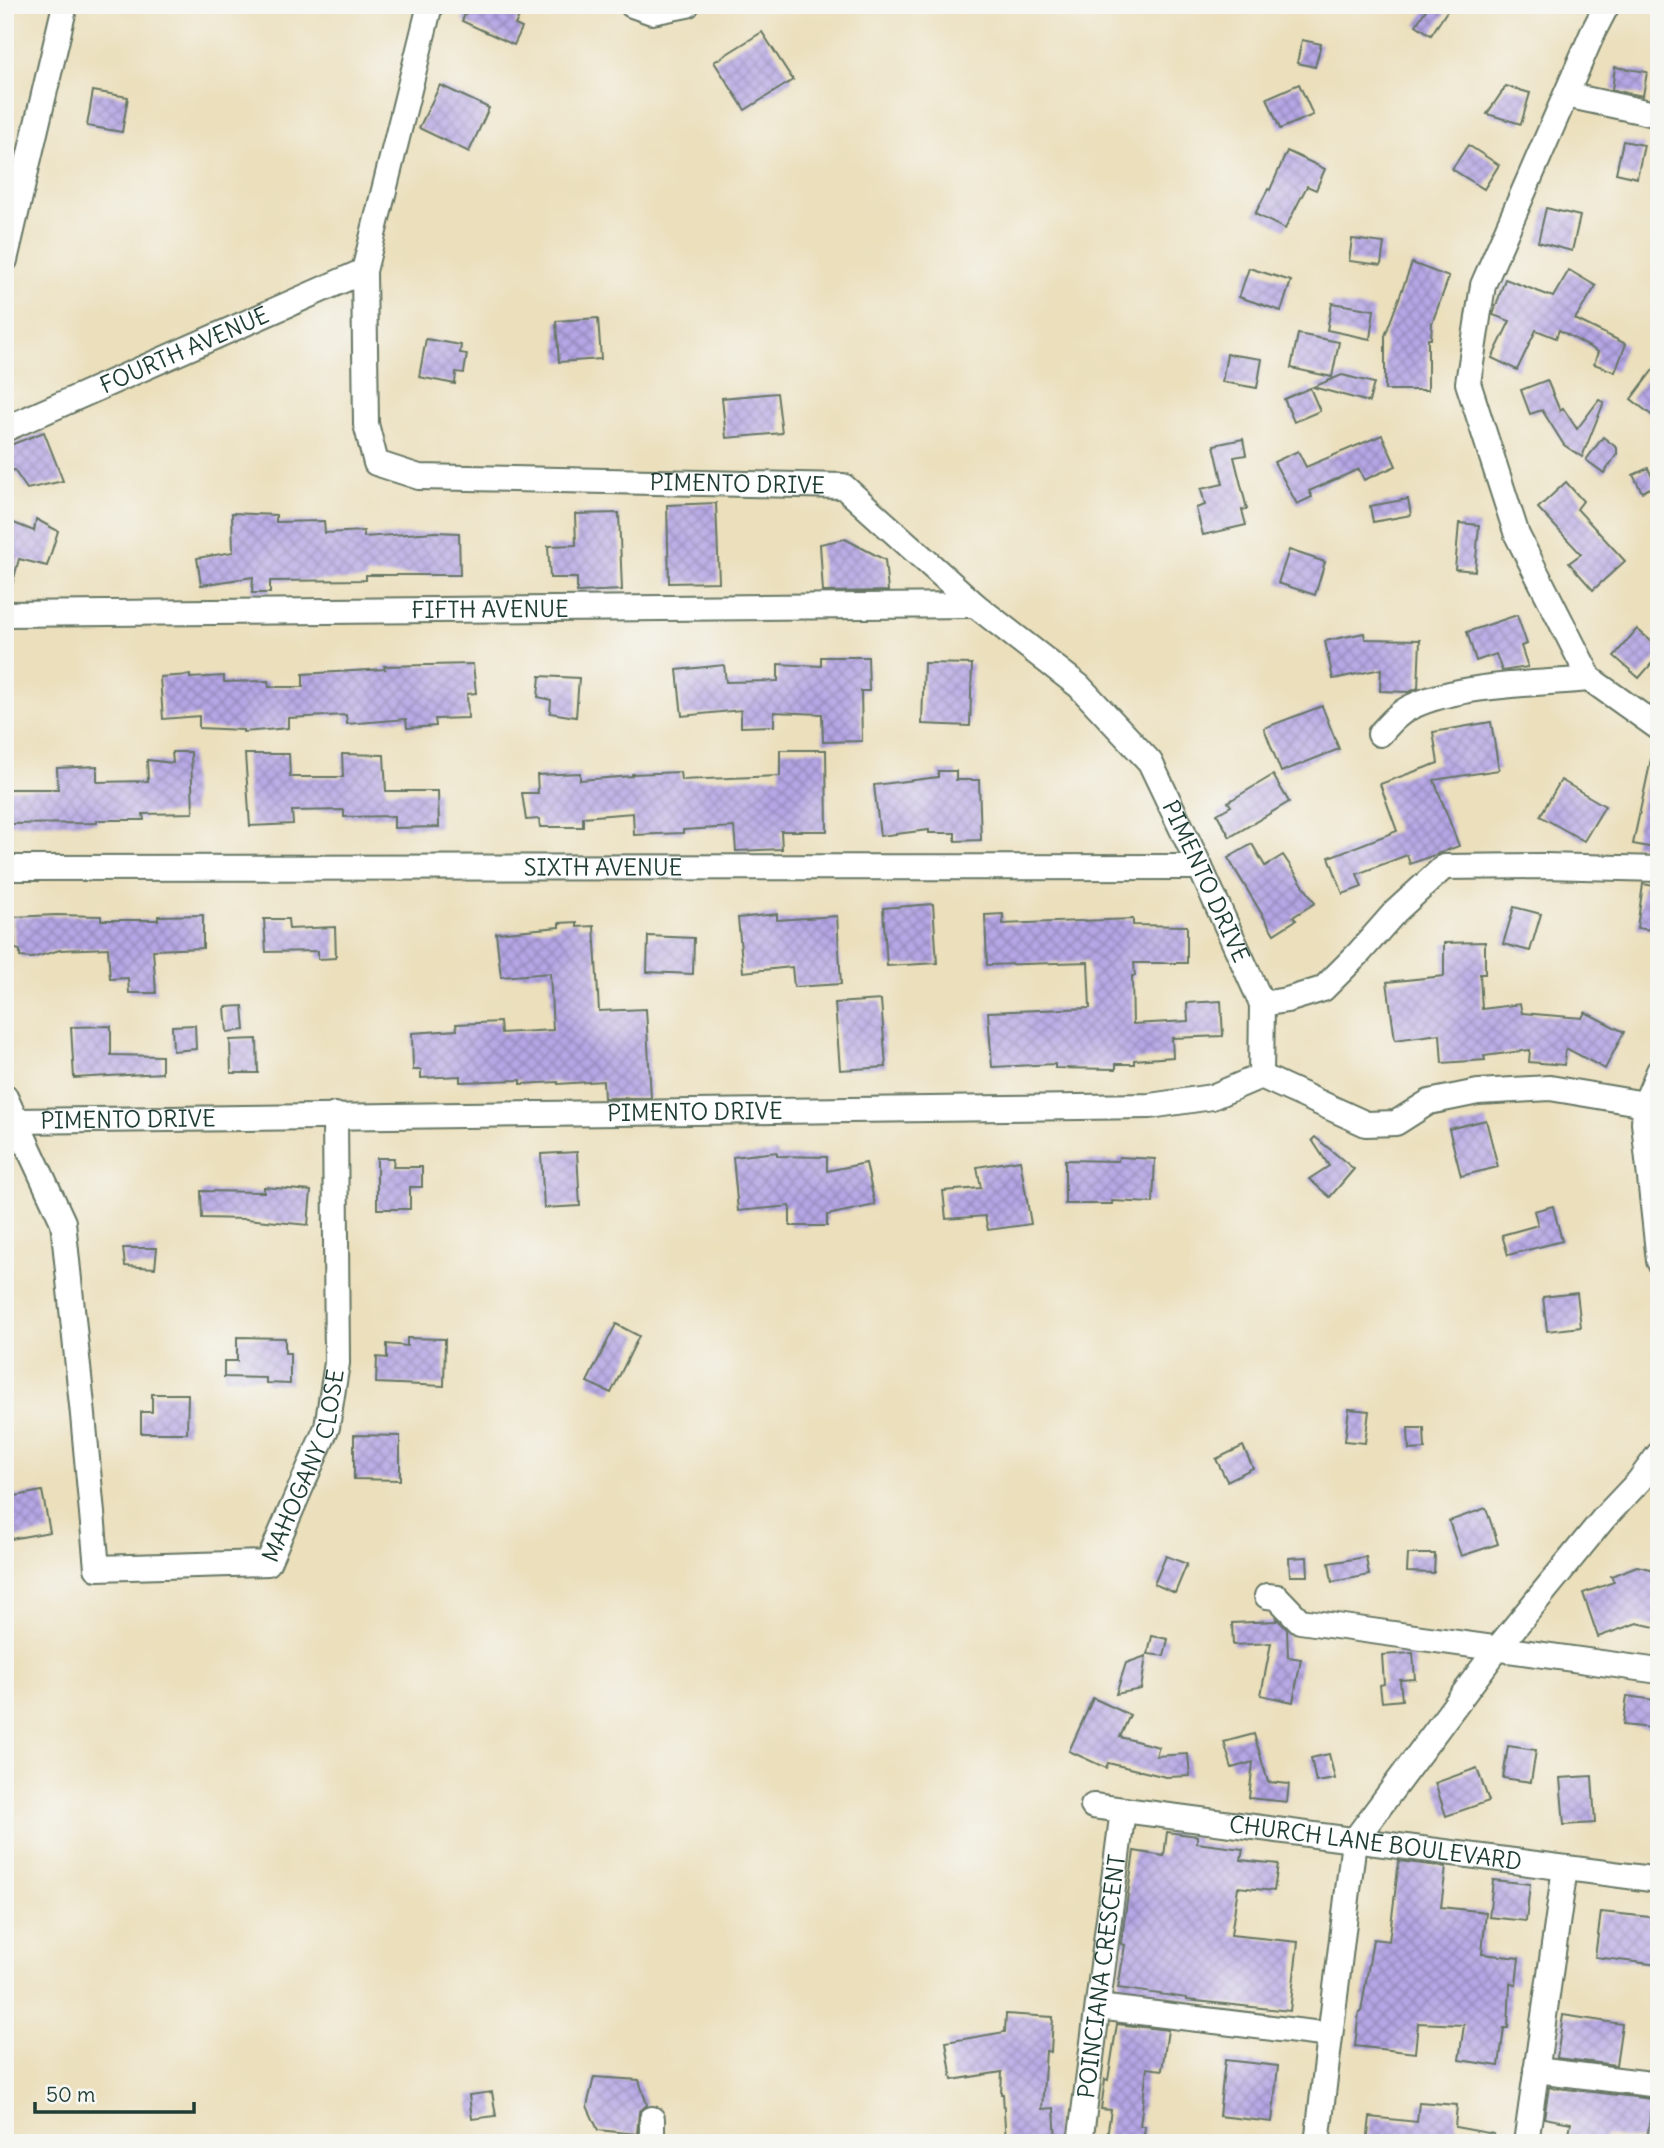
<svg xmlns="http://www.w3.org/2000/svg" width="1664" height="2148" viewBox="0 0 1664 2148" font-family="Delius,sans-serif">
<defs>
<pattern id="building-cross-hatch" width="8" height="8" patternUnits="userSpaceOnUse" patternTransform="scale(1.75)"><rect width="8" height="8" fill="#b6a6e5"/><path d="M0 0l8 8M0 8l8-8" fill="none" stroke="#9388ba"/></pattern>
</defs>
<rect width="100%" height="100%" fill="#f6f6f2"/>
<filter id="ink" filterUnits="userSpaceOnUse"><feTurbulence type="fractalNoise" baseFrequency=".0143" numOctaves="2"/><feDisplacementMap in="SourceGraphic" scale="14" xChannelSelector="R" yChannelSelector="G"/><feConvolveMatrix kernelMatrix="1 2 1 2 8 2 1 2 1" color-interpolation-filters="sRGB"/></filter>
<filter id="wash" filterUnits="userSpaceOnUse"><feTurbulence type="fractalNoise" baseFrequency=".00686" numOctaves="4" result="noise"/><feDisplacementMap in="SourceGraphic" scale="28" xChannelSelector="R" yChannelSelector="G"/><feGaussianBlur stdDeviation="1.57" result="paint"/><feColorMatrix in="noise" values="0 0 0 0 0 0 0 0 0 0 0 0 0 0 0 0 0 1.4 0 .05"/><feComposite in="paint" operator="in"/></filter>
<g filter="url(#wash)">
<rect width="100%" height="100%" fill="#ebdfbc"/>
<g id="blocks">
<g fill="url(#building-cross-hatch)">
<path d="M469 5H508L521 12 515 25 522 28 514 45 462 21Z"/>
<path d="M1429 5H1451L1431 35 1416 25Z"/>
<path d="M762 32 793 80 745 110 714 62Z"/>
<path d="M1302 40 1321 44 1315 67 1297 63Z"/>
<path d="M1615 67 1647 72 1643 96 1612 90Z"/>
<path d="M1299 84 1313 115 1280 129 1267 98Z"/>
<path d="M440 85 489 108 469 152 419 128Z"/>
<path d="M1506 86 1530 93 1521 124 1487 114Z"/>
<path d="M93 91 128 97 122 132 87 126Z"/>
<path d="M1623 141 1644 145 1637 178 1616 173Z"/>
<path d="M1468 145 1499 165 1484 189 1452 169Z"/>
<path d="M1287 151 1325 169 1316 190 1307 186 1285 229 1255 214 1268 189 1270 190Z"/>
<path d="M1546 208 1580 216 1572 251 1538 242Z"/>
<path d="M1352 239 1384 243 1381 265 1349 261Z"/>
<path d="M1412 263 1449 277 1432 323 1431 339H1428V390H1385V336Z"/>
<path d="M1249 268 1291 281 1281 311 1239 297Z"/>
<path d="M1569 270 1596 286 1575 319 1626 344 1615 372 1594 364 1598 352 1559 330 1556 338 1536 330 1517 370 1492 358 1510 321 1493 315 1505 279 1553 297Z"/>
<path d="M1332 303 1374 310 1370 339 1327 330Z"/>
<path d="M598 318 601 359 559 362 556 321Z"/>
<path d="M1298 334 1339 342 1332 377 1291 368Z"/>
<path d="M426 339 461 345 460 353 467 354 464 373 456 372 455 384 419 377Z"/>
<path d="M1227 354 1262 359 1257 388 1222 382Z"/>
<path d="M1659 362V421L1631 399Z"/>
<path d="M1342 375 1374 383 1369 402 1313 387Z"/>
<path d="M1547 380 1560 411 1563 408 1577 429 1599 400 1604 402 1582 457 1564 445 1542 410 1530 414 1521 390Z"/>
<path d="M1310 388 1320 411 1294 422 1284 399Z"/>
<path d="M777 393 782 433 726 438 722 398Z"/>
<path d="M44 432 63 481 27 489 14 470 5 473V447Z"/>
<path d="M1382 435 1396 466 1364 480 1359 469 1309 491 1312 497 1297 504 1274 462 1298 451 1306 467Z"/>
<path d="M1603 437 1617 448V454L1604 473 1586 460Z"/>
<path d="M1243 439 1246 455 1234 457 1247 509 1242 510 1246 525 1203 535 1196 508 1205 505 1201 489 1223 484 1214 445Z"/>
<path d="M1648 468 1656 485 1642 492 1633 475Z"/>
<path d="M1566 482 1583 501 1577 509 1625 561 1593 590 1569 563 1581 554 1538 508Z"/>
<path d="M1408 499 1411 515 1373 522 1370 506Z"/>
<path d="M716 503 719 582 669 583 667 505Z"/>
<path d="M232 513 276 515V522L324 521 325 533 364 531V537L435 532 459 533 460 575H366V580L270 581V593H252L253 577 201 585 197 558 233 552Z"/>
<path d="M619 513 622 590 577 592V578H550L548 546 576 545 575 514Z"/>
<path d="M36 519 58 531 47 566 19 559 11 589 5 588V535L9 521 34 531Z"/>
<path d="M1459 523 1479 525 1475 571 1455 569Z"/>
<path d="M845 539 885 560 888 591 823 592 820 544Z"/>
<path d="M1289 550 1325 562 1315 595 1278 583Z"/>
<path d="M1517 615 1527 644 1521 646 1528 667 1502 671 1496 654 1476 661 1467 632Z"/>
<path d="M1637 629 1659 648V655L1639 678 1614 656Z"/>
<path d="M1364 633 1365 639 1420 640 1418 688 1409 692 1380 691 1381 669 1333 679 1325 641Z"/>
<path d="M821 657H868L869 691H861L862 741 823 742 822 714 774 712V726L741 727V710L682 716 677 670 724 665 726 682 778 681V664L821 666Z"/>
<path d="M924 663 972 664 970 726 922 724Z"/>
<path d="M473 664 476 693 467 694 468 718 435 719 436 726 407 728 406 719 347 724 346 715 288 718V728L243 732V730L199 728V716L163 719 160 677 190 675V678L224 676V682L268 681 269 687H303V674L385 669 384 666Z"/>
<path d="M540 676 579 678 576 717 550 713 551 700 538 697Z"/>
<path d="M1322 706 1339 749 1281 772 1264 728Z"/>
<path d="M1491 722 1499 770 1434 780 1459 846 1410 864 1407 855 1357 874 1362 887 1343 894 1329 857 1397 831 1380 784 1438 763 1433 732Z"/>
<path d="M780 750H826L827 831H781L782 849 736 851 734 827 683 830V833L634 835 633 813 583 817V827H540L539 819 526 820 522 793H538L537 775 580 773V780L632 776V774L680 772 681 780 780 776Z"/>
<path d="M172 752H191L193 813 143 814 144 820H97V823L5 824V789H58L57 768 97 766V782L148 781 147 760 173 763Z"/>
<path d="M245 754H289L290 777H343L342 754 384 755 386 791H438L439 827 394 828V816L344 817V810L292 811 293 824 250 826Z"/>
<path d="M1651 759 1659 760V849L1633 844Z"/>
<path d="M938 771H956V780H979L981 840 955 841V833H929V830L880 836 874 785 938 777Z"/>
<path d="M1273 775 1289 802 1230 837 1217 814 1231 806 1228 802Z"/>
<path d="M1561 780 1605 806 1584 841 1540 816Z"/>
<path d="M1252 844 1265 866 1283 855 1315 903 1293 917 1296 920 1274 934 1228 858Z"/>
<path d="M1643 884 1659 887V931L1637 928Z"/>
<path d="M933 904 937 963 887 966 883 908Z"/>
<path d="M1514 907 1541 914 1530 951 1503 944Z"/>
<path d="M777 914V920L837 916 841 984 794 987 792 967 743 972 738 918Z"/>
<path d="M1003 914V924L1133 919V925L1187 926V963H1134L1135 976H1132L1133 1024 1188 1021 1187 1003 1221 1001 1223 1036 1172 1038 1173 1057 1134 1060V1064H1116V1069L1055 1068V1064L992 1067 988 1012 1090 1008 1088 962 987 965 985 915Z"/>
<path d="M56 915 101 916V920H158V916L203 915V948L153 950 156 993H129L128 978 110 979 108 948 60 950 32 958 20 957V950L15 949 13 917Z"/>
<path d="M264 919H288L289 929 335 927 336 958 318 959V951L266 952Z"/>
<path d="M577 922V927L594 926 599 1011 646 1009 651 1098H604L603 1081 558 1084V1082L521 1084V1080L460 1082V1076L421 1078V1070H413L412 1033 457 1030 456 1024 500 1022 501 1033 553 1030 550 973 501 977 496 933 559 927V923Z"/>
<path d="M648 936 694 938 693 974 647 972Z"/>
<path d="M1485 942V974H1480L1482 1009 1520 1004 1522 1013 1582 1018 1585 1012 1624 1032 1605 1069 1566 1048 1564 1065 1529 1062 1530 1050 1484 1056 1485 1060 1442 1063 1440 1034 1395 1040 1387 982 1444 976V943Z"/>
<path d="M881 1000 886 1067 840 1070 835 1003Z"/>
<path d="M243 1006 245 1030 227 1032 225 1007Z"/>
<path d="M195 1025 196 1049 173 1051 172 1026Z"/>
<path d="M111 1026V1055L162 1056V1073L74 1078 71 1027Z"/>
<path d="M257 1039 258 1073H231L230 1040Z"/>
<path d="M1486 1120 1498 1167 1461 1176 1449 1129Z"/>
<path d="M1315 1137 1354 1169 1330 1197 1309 1179 1329 1166 1312 1140Z"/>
<path d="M577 1152 580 1206 544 1208 541 1154Z"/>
<path d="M777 1152V1156L827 1157V1171L866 1163 875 1205 827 1215V1226H790V1206L738 1211 733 1157Z"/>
<path d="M1119 1157 1155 1159 1153 1203 1112 1201V1204H1065V1160L1118 1161Z"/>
<path d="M377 1158H394L393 1167H422V1187H410V1209H377Z"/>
<path d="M1020 1160 1031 1224 988 1230 985 1216 946 1219 943 1191 981 1188 977 1167Z"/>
<path d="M264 1187 311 1191 308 1225 246 1219 202 1218 201 1191 264 1192Z"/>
<path d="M1553 1206 1562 1241 1508 1255 1502 1235 1538 1225 1534 1211Z"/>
<path d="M123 1248H157L155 1268 125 1266Z"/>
<path d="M1577 1293 1581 1327 1547 1331 1543 1297Z"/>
<path d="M616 1324 639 1336 611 1393 587 1382Z"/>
<path d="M237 1337 285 1338V1353H290V1384L266 1383V1378L224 1377V1361H237Z"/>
<path d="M407 1338 445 1339 444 1386 376 1383 377 1357 387 1358V1344L407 1346Z"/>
<path d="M152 1394H188L187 1433H141V1412H152Z"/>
<path d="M1349 1409 1369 1411 1365 1443 1345 1441Z"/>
<path d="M1408 1428H1424L1425 1449 1409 1450Z"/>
<path d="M354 1435 400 1436V1480L354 1479Z"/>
<path d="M1243 1446 1253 1468 1227 1481 1216 1459Z"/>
<path d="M42 1491 50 1532 5 1540V1498Z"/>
<path d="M1486 1508 1498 1544 1461 1556 1449 1521Z"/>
<path d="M1408 1554H1435L1434 1573 1407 1572Z"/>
<path d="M1166 1556 1187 1564 1175 1593 1154 1584Z"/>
<path d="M1307 1557 1308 1576H1290L1289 1558Z"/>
<path d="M1366 1557 1369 1575 1332 1582 1329 1563Z"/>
<path d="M1637 1566 1659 1571V1628L1637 1623 1598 1637 1583 1593 1614 1582 1611 1576Z"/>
<path d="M1276 1618 1287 1629 1288 1657 1301 1659 1293 1702 1261 1695 1271 1643 1233 1645 1232 1623 1276 1621Z"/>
<path d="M1152 1636 1168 1639 1164 1656 1148 1654Z"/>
<path d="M1413 1653 1415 1679 1400 1680 1402 1700 1382 1702 1380 1685 1384 1684 1382 1655Z"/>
<path d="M1146 1656 1141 1689 1116 1694 1126 1663Z"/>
<path d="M1627 1696 1655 1700 1652 1728 1623 1725Z"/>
<path d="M1093 1698 1130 1715 1120 1737 1159 1747 1156 1756 1188 1754 1190 1776 1166 1777 1108 1763 1106 1768 1069 1751Z"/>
<path d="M1254 1734 1268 1782 1289 1784 1287 1802 1249 1798 1253 1762 1232 1768 1224 1742Z"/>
<path d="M1508 1746 1536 1750 1531 1782 1503 1778Z"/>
<path d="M1329 1754 1335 1779 1316 1782 1311 1758Z"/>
<path d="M1477 1768 1489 1801 1446 1816 1435 1783Z"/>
<path d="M1592 1776 1595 1823 1564 1825 1560 1778Z"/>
<path d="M1167 1832 1197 1836V1843L1243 1849 1241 1860 1278 1864 1274 1891 1238 1887 1231 1935 1298 1942 1290 2011 1187 2000V1998L1118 1988 1125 1945 1121 1944 1134 1851 1164 1856Z"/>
<path d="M1399 1861 1446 1867 1441 1907 1486 1912 1482 1954 1519 1958 1516 1984 1510 1983 1508 2028H1504L1499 2066 1459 2060 1464 2025 1418 2023 1415 2053 1355 2046 1359 2012H1361L1373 1939 1389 1941Z"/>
<path d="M1493 1880 1530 1884 1526 1921 1489 1917Z"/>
<path d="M1601 1912 1659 1918V1965L1595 1957Z"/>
<path d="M1006 2014 1053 2017 1051 2052 1046 2051 1042 2109 1054 2108 1056 2143H1006L1003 2094H1001L1002 2072 952 2080 946 2042 1005 2032Z"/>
<path d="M1563 2015 1622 2024 1616 2065 1557 2058Z"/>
<path d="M1117 2024 1168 2030 1162 2070 1147 2068 1140 2126H1145L1143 2143H1106L1111 2110 1101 2109 1105 2079 1108 2080Z"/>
<path d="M1225 2060 1278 2066 1272 2122 1219 2116Z"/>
<path d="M594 2077 639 2080 647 2105 639 2112 637 2134 598 2130 587 2106Z"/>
<path d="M1549 2087 1652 2099 1647 2141 1605 2136 1603 2143H1567L1571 2123 1544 2118Z"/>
<path d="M492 2092 496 2116 472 2119 469 2095Z"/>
<path d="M1419 2102 1457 2105 1455 2127 1494 2134V2143H1367L1370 2117 1417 2122Z"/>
</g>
</g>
</g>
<g filter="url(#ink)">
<use href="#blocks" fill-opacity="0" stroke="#667664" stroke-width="2"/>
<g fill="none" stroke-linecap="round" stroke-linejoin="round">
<defs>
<g id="minor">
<path id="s1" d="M430 5 364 271 366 424 376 463 419 477 843 486 975 605 1079 686 1150 762 1200 867 1262 1004 1261 1076"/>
<path d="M632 5 652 12 687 5"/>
<path d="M1607 5 1594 30 1483 285 1468 383 1517 535 1590 679 1659 728"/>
<path d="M1566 95 1659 115"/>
<path d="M5 260 65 5"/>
<path id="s2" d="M5 429 364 271"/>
<path id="s3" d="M5 614 975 605"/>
<path d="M1380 734C1389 724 1399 712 1413 706 1460 684 1537 684 1590 679"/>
<path id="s4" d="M5 868 1200 867"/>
<path d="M1262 1004 1287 1000 1323 989 1358 954 1395 912 1444 867 1544 866 1659 869"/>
<path d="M1659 1071 1645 1104 1644 1123 1659 1261"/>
<path d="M1261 1076 1366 1124 1396 1123 1429 1102 1478 1092 1550 1088 1645 1104"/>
<path id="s5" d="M5 1097 63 1222 83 1415 97 1568 268 1563 327 1427 337 1363 335 1115"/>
<path id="s6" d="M16 1121 1150 1106 1212 1097 1261 1076"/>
<path d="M1267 1596 1277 1597 1300 1621 1659 1671"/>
<path id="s7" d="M1093 1806 1659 1880"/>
<path d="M1098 2007 1330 2035"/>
<path d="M1536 2070 1659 2085"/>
<path d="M652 2119V2143"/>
<path id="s8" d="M1080 2143 1123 1810"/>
<path d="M1317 2143 1354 1841 1497 1649 1604 1518 1639 1481 1659 1454"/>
<path d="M1526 2143 1565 1868"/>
</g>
</defs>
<use href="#minor" stroke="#667664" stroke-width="28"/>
<use href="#minor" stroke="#fff" stroke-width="24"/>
</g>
</g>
<g text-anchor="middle" stroke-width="5" stroke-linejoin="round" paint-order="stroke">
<g font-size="23" fill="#1f3d34" stroke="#f6f6f2">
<text dy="8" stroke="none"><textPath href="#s2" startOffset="196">FOURTH AVENUE</textPath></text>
<text dy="8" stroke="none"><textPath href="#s1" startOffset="831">PIMENTO DRIVE</textPath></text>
<text dy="8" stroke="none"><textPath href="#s3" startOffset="485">FIFTH AVENUE</textPath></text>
<text dy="8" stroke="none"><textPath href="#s4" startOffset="598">SIXTH AVENUE</textPath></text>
<text dy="8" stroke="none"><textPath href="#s1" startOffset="1482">PIMENTO DRIVE</textPath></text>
<text dy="8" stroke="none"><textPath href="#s6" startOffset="679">PIMENTO DRIVE</textPath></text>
<text dy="8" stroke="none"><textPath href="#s6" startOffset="112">PIMENTO DRIVE</textPath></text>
<text dy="8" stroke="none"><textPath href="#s5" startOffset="761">MAHOGANY CLOSE</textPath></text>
<text dy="8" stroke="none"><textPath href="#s7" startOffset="285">CHURCH LANE BOULEVARD</textPath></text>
<text dy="8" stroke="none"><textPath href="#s8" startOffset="168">POINCIANA CRESCENT</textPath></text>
</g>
</g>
<rect width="1664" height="2148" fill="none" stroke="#f6f6f2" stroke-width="28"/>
<path d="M35 2102v10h159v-10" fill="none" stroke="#1f3d34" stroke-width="3.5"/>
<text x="46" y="2102" font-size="21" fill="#1f3d34" stroke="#f6f6f2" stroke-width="5" paint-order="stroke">50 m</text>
</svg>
